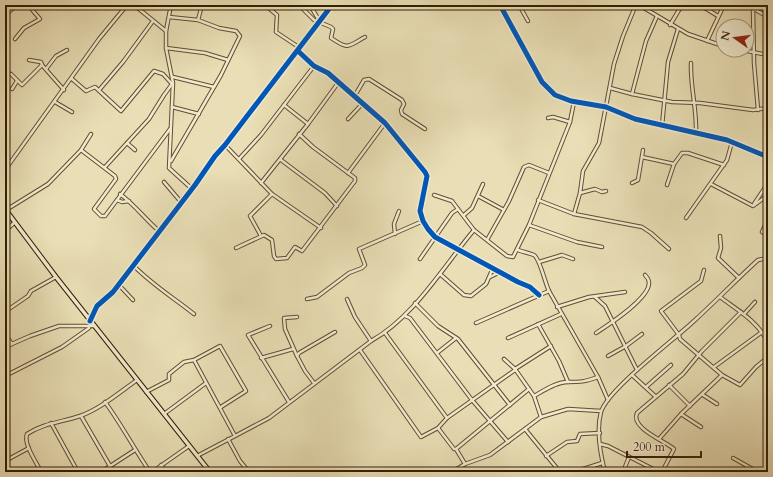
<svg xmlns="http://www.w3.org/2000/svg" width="773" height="477" viewBox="0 0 773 477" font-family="Cardo,serif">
<rect width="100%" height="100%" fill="#e9deb5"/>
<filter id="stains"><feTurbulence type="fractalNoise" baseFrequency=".005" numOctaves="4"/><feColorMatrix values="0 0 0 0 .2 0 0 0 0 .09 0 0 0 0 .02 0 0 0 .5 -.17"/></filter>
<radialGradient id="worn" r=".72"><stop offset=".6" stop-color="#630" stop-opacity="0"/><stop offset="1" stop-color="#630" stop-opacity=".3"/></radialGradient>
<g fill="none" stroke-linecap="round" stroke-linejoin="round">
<defs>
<g id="street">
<path d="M134 5 166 31"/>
<path d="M171 5 166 31V48L173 83 169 168 191 188"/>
<path d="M252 5H256"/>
<path d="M265 5 277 15 276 32 300 48"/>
<path d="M299 5 314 20 331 27 333 29 331 38C349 50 347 47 365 37"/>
<path d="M310 5 320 22"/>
<path d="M500 5 542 82 555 95 571 101 606 107 635 119 727 140 768 157"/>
<path d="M519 5 528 21"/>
<path d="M700 5 718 16"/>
<path d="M747 5 768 17"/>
<path d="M753 8 754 63 758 110"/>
<path d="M5 15 17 5"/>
<path d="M169 17 198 20 219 28 236 31 240 36 221 75 171 161"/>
<path d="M198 20 202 5"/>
<path d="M670 25 682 5"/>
<path d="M15 39 24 28 40 19 28 5"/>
<path d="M707 41 724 5"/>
<path d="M166 48 205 53 228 60"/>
<path d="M742 50 768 55"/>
<path d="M298 51 314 66 328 73 385 123 425 172 427 176 420 211 423 221 428 229 435 237 518 282 530 287 539 295"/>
<path d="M29 60 41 62 42 65"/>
<path d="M691 63C690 86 697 109 696 133"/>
<path d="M46 69 56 56 67 50"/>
<path d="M11 74 22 85 42 65 64 90"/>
<path d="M173 77 214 87"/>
<path d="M72 79 86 91 95 87 121 111 154 71 163 74 172 84"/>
<path d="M610 88 632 94 672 102 700 103 753 110 768 108"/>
<path d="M12 89 17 81"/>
<path d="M100 89 123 62 153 21"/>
<path d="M632 94 646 41 657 16"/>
<path d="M354 97 364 80 369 79 402 100 404 104 401 110 402 114 425 129"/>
<path d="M55 102 72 112"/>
<path d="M172 107 199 114"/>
<path d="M548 118 553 117 570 122"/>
<path d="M348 119 363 103"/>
<path d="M308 124 284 105 314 66"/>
<path d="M662 126 668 62 678 29"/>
<path d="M127 143 135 150"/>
<path d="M225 145 272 194 321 228"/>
<path d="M81 150 115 176 116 179 94 209 101 216H105L170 129"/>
<path d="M642 157 674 164"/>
<path d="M239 159 261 135 284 105"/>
<path d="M281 160 325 193 337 206"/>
<path d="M105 167 149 119 164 95 172 84"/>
<path d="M5 170 99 39 127 5"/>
<path d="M348 173 385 123"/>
<path d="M164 182 181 202"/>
<path d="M261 183 308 124 338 83"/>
<path d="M632 183 638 180 643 150"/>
<path d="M711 184 753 206 768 195"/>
<path d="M667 185 674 164 682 153H688L724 165"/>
<path d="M580 193 595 189 602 192 606 191"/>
<path d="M120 194C135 205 145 219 159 231"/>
<path d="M434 195 452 201 458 209"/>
<path d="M478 196 504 210"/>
<path d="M117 200 122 202 129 201"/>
<path d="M538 200 574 214 642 227 651 233 669 249"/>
<path d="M754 204 766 186"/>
<path d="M6 210 48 184 81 150 91 134"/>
<path d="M574 214 580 193 583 171 599 143 614 64 623 36 635 7 639 6 644 8 688 34 723 46"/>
<path d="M464 215 472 208 483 184"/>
<path d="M686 218 727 160 732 142"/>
<path d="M768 219 762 232 768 236"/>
<path d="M529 225 577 242 602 247"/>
<path d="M5 231 14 223"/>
<path d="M395 234 394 224 399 211"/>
<path d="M261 236 250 216 272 194"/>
<path d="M720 236 721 248 718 258 739 278"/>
<path d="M487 240 509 201 524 167 529 165 549 173"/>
<path d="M236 248 264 235 272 240 274 256 276 259 287 258 295 247 302 251 355 181V178L313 147 299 134"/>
<path d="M518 250C523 252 529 253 534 255 540 259 545 283 549 291L598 377 608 400"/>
<path d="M420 259 452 213 458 209 474 230 507 256 513 257 529 225 570 122 574 102"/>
<path d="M539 262 562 255 573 259"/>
<path d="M133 265C151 284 174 298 194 314"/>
<path d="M440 274 464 295 471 296 486 284 493 268"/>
<path d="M490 277 500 272"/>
<path d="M118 284 133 300"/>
<path d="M595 297 605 306 637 370"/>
<path d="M720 297C739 311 757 321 768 342"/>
<path d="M307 299 317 297 349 273 362 268 365 265 359 249 423 221"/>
<path d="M347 299 355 317 371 341"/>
<path d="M415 303 438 326 458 339 510 405"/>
<path d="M557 307 589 297 625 292"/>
<path d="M9 309 28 296 31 291 56 277"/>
<path d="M745 313 755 302"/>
<path d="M405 316 410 318 472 400 508 442"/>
<path d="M297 317 284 318 285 329 297 356"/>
<path d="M91 321 97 306 113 292 195 185 215 156 225 145 332 5"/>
<path d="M476 323 549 291"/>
<path d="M538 324 559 361 568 382"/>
<path d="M270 326 248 335 289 402"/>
<path d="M385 333 447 418"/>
<path d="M596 333C608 325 649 299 649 283 649 280 647 277 645 275"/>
<path d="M5 334 12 344"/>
<path d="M764 334 768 330"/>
<path d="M508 338 561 314"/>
<path d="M5 347 30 336 59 326H94"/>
<path d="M360 350 421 437 438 428 447 418 515 370"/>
<path d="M437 353 456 338"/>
<path d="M608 356 626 346 642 334"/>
<path d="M261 358 293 349"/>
<path d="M194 360 220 346 246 391 221 407"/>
<path d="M714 367 762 332"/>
<path d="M515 369 551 346"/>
<path d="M632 375 655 396"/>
<path d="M722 375 740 385 756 367 768 357"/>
<path d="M5 376 62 347 89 328"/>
<path d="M314 383 305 371 297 356 299 353 335 332"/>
<path d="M669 385 690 406"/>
<path d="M646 387 671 365"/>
<path d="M529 389 534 396 541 417"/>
<path d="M146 392 169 380V374L184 362 194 360 235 436 197 456"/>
<path d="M703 395 717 404"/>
<path d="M534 396C543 391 556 382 567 382 581 382 584 382 598 377"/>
<path d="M105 402C122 425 134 449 150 472"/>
<path d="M164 414 206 383"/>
<path d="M681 414 701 427"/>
<path d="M81 416 110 466"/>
<path d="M51 423 78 472"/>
<path d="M438 428 454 449H456L529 389 515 369 504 359"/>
<path d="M525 429 560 472"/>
<path d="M235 436 269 418 371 341C414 317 443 267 474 230"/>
<path d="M228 439 240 461 249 472"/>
<path d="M659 439 681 414 722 375 680 339 679 335 661 311 701 281 704 270"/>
<path d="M600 444 608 446 659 472"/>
<path d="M456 449 465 464"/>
<path d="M546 456 567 442 577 441 580 434 600 433"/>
<path d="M733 458 758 472"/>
<path d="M5 461 29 448"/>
<path d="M161 465 166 472"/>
<path d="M41 472C37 463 23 444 27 434 44 423 62 422 80 416 100 409 120 392 137 380"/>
<path d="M101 472 135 450"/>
<path d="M152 472 189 446"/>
<path d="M452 472 465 464 490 455 541 417 568 409 601 411"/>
<path d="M574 472 602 463"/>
<path d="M605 472C600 453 596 431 601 412 607 390 675 339 694 321 716 301 736 280 758 260L768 258"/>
<path d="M623 472 629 457"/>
<path d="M662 472 674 449C665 441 630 428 637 413L683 374 702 351 741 312"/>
</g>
<path id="secondary" d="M5 209 56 277 210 472"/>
</defs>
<use href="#street" stroke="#604e30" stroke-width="4.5"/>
<use href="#secondary" stroke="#321e03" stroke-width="5.5"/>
<use href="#street" stroke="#f1eacf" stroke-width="2.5"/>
<use href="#secondary" stroke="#f1eacf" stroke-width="3.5"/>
<defs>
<g id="cycleway">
<path d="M500 5 542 82 555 95 571 101 606 107 635 119 727 140 768 157"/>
<path d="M298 51 314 66 328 73 385 123 425 172 427 176 420 211 423 221 428 229 435 237 518 282 530 287 539 295"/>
<path d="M90 321 97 306 113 292 195 185 215 156 225 145 332 5"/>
</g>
</defs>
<use href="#cycleway" stroke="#f1eacf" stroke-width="8"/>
<use href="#cycleway" stroke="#0057b8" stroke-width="5"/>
</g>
<rect width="773" height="477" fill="none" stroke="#e9deb5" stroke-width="20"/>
<rect x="6" y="6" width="761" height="465" fill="none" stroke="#321e03" stroke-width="2"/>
<rect x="10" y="10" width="753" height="457" fill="none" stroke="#321e03"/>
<g transform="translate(735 38) rotate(284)"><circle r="19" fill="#f1eacf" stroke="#a5987d"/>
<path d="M0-3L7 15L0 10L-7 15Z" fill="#8f2418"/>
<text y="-6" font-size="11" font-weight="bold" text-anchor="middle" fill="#321e03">N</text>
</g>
<path d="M627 451v6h74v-6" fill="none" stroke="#321e03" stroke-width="2"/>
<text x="633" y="451" font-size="12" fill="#321e03" stroke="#f1eacf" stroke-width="3" paint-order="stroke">200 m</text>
<rect width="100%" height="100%" filter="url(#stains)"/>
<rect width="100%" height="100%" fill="url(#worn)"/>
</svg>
